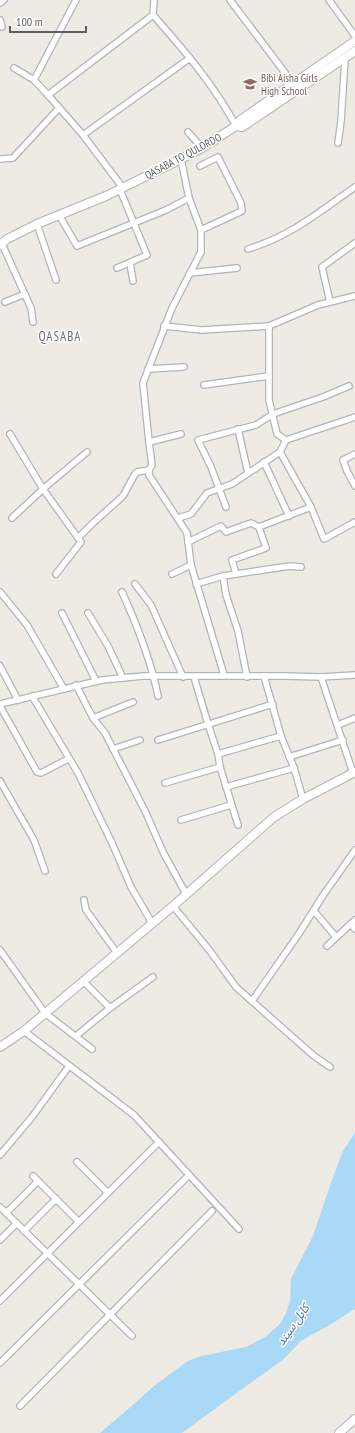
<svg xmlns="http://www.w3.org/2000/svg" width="355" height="1433" viewBox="0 0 355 1433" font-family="'PT Sans Narrow','Noto Sans Arabic',sans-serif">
<rect width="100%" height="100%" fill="#edebe4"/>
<path fill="#a9d9f7" d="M355 1133V1309L330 1325 301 1341 284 1359 182 1433H100L134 1404 155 1385 188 1361 201 1356 246 1347 265 1337 280 1324 286 1313 290 1301 291 1279 313 1236 333 1177 343 1151Z"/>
<path fill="#edebe4" d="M355 1309V1312L331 1327 302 1343 286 1360 185 1433H182L284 1359 301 1341 330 1325Z"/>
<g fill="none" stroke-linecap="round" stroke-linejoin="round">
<defs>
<g id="street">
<path d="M154 0 153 15C184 50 214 85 236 126"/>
<path d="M230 0 295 86"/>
<path d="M329 0 355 36"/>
<path d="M0 3 4 0"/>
<path d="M0 20 2 27"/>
<path d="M14 68 34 80 48 95 83 135 120 184 122 188 121 192 147 255 117 268"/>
<path d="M34 80 76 0"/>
<path d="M48 95 153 15"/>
<path d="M188 132 202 148"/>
<path d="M83 135 190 58"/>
<path d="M338 143 341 121 345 59"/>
<path d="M0 159 13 158 59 108"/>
<path d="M181 159 189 198 201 230V252L172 308 143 383 149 442 152 465 149 470V475L187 533 191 565 224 675"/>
<path d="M200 166 218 157 241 203 242 211 201 230"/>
<path d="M59 215 77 246 166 210 189 198"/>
<path d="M37 224 56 280"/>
<path d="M2 244 31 308 33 322"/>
<path d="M248 249C291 236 319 212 355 187"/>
<path d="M130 263 133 281"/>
<path d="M190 273 237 268"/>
<path d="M5 302 25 294"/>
<path d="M330 302 322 267 355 243"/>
<path d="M164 326 202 330 269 326 318 305 355 296"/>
<path d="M269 326V400L277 434 286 440"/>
<path d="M148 369 184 367"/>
<path d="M204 385 269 376"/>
<path d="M238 429 248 473"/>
<path d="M10 434 43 489 81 542 56 574"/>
<path d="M149 442 181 434"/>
<path d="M280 452 311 507 324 539 355 522"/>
<path d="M355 454 343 460 347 471 355 486"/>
<path d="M264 462 289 516"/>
<path d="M226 507 211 467 198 440 256 425 273 414 323 397 349 386"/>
<path d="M12 518 43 489 87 452"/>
<path d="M178 518 191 514 207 493 232 484 280 452 286 440 355 417"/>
<path d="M259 527 311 507"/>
<path d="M78 538 93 523 123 496 135 474 137 472 149 470"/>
<path d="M188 542 221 526 226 532 251 523 259 527 266 548 232 560 236 574"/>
<path d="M172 574 191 565"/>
<path d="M223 576 226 595 238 631 247 677"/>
<path d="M135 584 151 605 183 677"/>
<path d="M196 584 223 576 290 566 301 567"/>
<path d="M0 592 27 625 64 689"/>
<path d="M122 592C137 625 151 660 158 696"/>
<path d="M62 613 96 681"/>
<path d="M88 613 108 646 123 678"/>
<path d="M0 666 18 700"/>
<path d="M264 676 281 736 294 768 303 799"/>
<path d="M194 677 208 724 218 754 220 767 238 825"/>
<path d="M321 677 353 773"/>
<path d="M76 685 93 718 105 733 146 813 163 852 186 894"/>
<path d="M32 696 78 773 112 843 131 887 152 923"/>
<path d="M0 704 102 680 143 676H284L321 677 355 675"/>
<path d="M0 706 37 772 41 773 68 759"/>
<path d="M93 718 133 702"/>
<path d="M338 725 355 718"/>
<path d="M158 740 273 704"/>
<path d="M113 749 140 740"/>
<path d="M218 754 281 736"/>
<path d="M289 757 343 740"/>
<path d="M0 781 34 840 45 871"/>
<path d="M165 783 220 767"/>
<path d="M226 787 294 768"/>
<path d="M181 820 231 805"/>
<path d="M84 900 86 910 117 953"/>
<path d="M173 906 210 951 236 987 314 1056 330 1067"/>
<path d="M314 911 336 937"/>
<path d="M351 924 355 929"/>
<path d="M327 946 355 920"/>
<path d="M0 950 45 1013 92 1049"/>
<path d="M83 981 110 1008"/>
<path d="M252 1001 298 935 324 894 355 850"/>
<path d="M24 1031 134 1115 239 1229"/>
<path d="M76 1036 110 1008 153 977"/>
<path d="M0 1155 32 1117 69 1066"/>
<path d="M77 1162 108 1193"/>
<path d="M33 1176 79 1222"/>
<path d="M0 1207 132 1336"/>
<path d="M6 1213 38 1181"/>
<path d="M24 1231 56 1199"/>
<path d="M0 1240 17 1223"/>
<path d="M0 1301 159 1142"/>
<path d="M0 1363 189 1175"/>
<path d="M20 1406 212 1211"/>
</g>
<g id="secondary">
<path d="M236 126 239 121 355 41"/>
<path d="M0 245 7 239 37 224 106 196 181 159 202 148 236 126 242 127 355 51"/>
<path d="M0 1047 24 1031 173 906 274 817 303 799 355 772"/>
<path d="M339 1433 355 1419"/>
</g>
</defs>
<use href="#street" stroke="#b1b4b8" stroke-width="8"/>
<use href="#secondary" stroke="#b0b3b8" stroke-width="10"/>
<use href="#street" stroke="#fff" stroke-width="5.5"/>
<use href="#secondary" stroke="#fff" stroke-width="8"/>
</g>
<defs>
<symbol id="school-bare" viewBox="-9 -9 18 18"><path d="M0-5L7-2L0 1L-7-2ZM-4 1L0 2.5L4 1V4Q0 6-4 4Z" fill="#8d6e63" stroke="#fff" stroke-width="2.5" paint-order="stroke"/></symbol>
</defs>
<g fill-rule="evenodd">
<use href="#school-bare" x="240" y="74" width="20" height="20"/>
</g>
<g text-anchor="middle" stroke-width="3" stroke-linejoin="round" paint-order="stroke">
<g font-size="11" fill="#785e54" stroke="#fff" text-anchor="start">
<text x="261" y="82">Bibi Aisha Girls<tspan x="261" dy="13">High School</tspan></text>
</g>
<g font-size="11" fill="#5c5f63" stroke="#fff">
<text transform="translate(183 156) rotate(-28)" y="4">QASABA TO QULORDO</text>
</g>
<g font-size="12" font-style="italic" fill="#4575a0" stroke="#fff">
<text transform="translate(293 1325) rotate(-55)" y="4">کابل سيند</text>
</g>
<g font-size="13" letter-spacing="1" fill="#6d7175" stroke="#fff">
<text x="60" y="341">QASABA</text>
</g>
</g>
<path d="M10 26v6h76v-6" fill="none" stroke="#5c5f63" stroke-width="2"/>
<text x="16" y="26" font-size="12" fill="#5c5f63" stroke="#ffffff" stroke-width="3" paint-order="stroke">100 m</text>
</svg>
